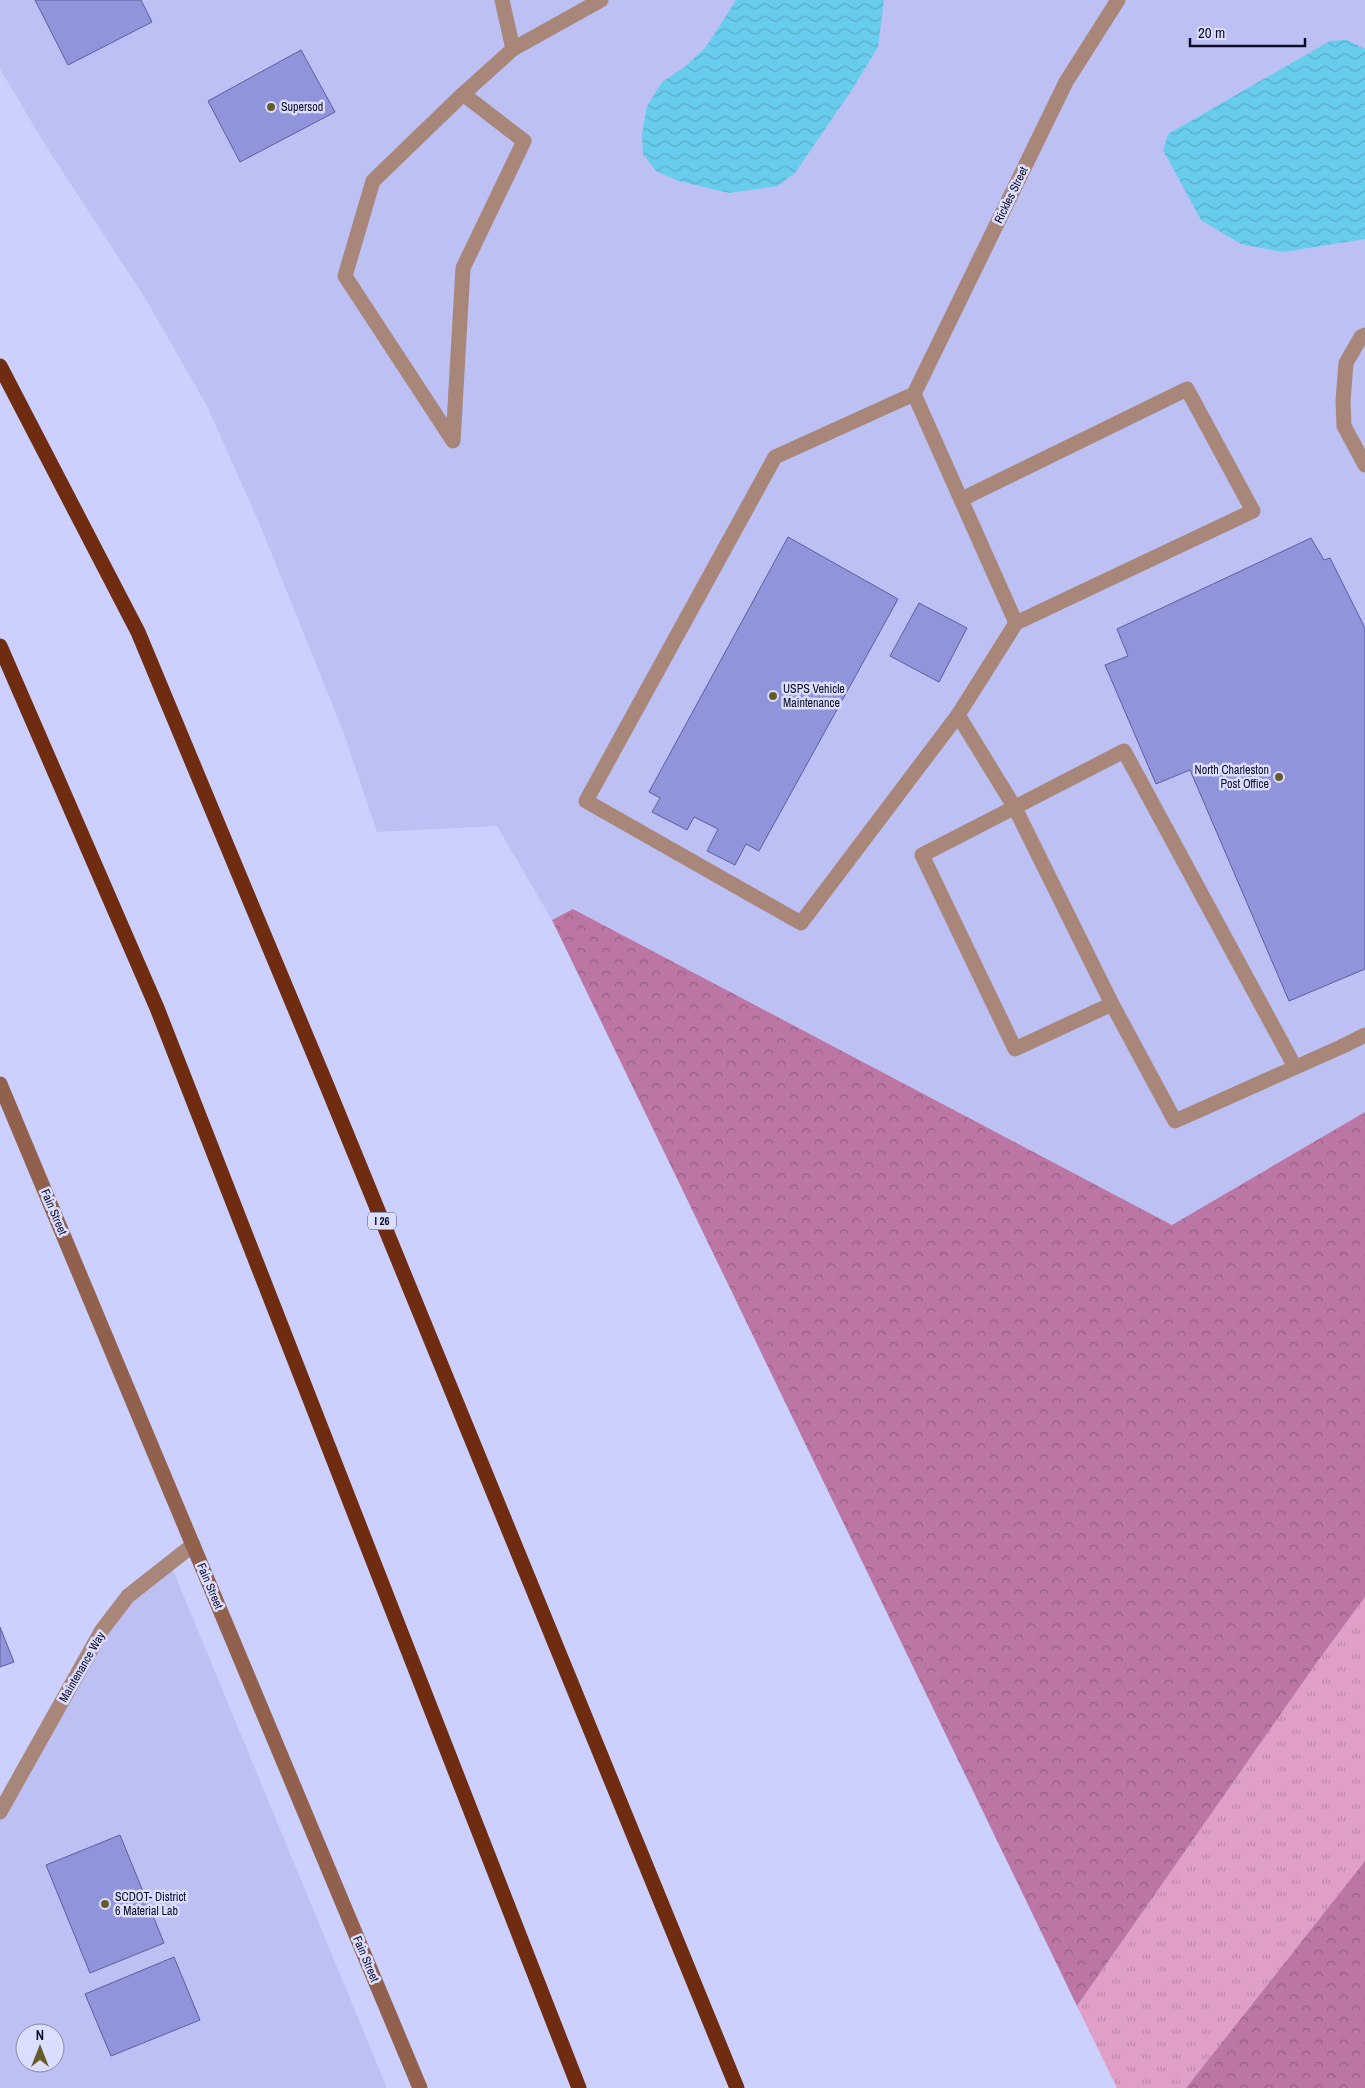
<svg xmlns="http://www.w3.org/2000/svg" width="1365" height="2088" viewBox="0 0 1365 2088" font-family="'Archivo Narrow',sans-serif">
<defs>
<pattern id="grass-tufts" width="24" height="20" patternUnits="userSpaceOnUse" patternTransform="scale(1.25)"><rect width="24" height="20" fill="#df9fc7"/><path d="M3 7l-1-3M5 7V3M7 7l1-3M15 17l-1-3M17 17v-4M19 17l1-3" fill="none" stroke="#be88ab"/></pattern>
<pattern id="forest-crowns" width="20" height="18" patternUnits="userSpaceOnUse" patternTransform="scale(1.25)"><rect width="20" height="18" fill="#bb76a3"/><path d="M2 6a3 3 0 1 1 6 0M12 15a3 3 0 1 1 6 0" fill="none" stroke="#965f85"/></pattern>
<pattern id="water-waves" width="16" height="10" patternUnits="userSpaceOnUse" patternTransform="scale(1.25)"><rect width="16" height="10" fill="#68ccec"/><path d="M0 5q4-4 8 0t8 0" fill="none" stroke="#59aeca"/></pattern>
</defs>
<rect width="100%" height="100%" fill="#cbd0fe"/>
<g fill="#bcc0f2" fill-rule="evenodd">
<path d="M0 0H1365V1112L1172 1225 574 909 552 920 497 826 377 832 343 731 260 525 207 406 145 298 46 146 0 69Z"/>
<path d="M170 1563 387 2088H0V1812L102 1630ZM25 2033H55V2063H25Z"/>
</g>
<path fill="url(#grass-tufts)" d="M1365 1597V1861L1186 2088H1117L1077 2006 1315 1665Z"/>
<g fill="url(#forest-crowns)">
<path d="M573 909 1172 1225 1365 1112V1597L1315 1665 1077 2006 552 920Z"/>
<path d="M1365 1861V2088H1186Z"/>
</g>
<g fill="url(#water-waves)">
<path d="M736 0H884L878 47 853 88 795 173 778 186 729 193 679 181 656 171 643 154 642 134 647 106 662 82 686 66 706 47Z"/>
<path d="M1347 40 1365 49V239L1283 252 1241 244 1201 220 1163 150 1168 134 1330 41Z"/>
</g>
<g fill="#9094db" stroke="#5c5da2">
<path d="M35 0H141L152 22 68 65Z"/>
<path d="M301 50 335 112 240 162 208 101Z"/>
<path d="M788 537 898 599 759 851 746 844 735 865 707 851 718 829 694 817 687 830 652 812 660 798 649 792Z"/>
<path d="M1311 538 1324 560 1330 558 1365 628V969L1289 1001 1190 770 1156 784 1105 665 1128 656 1117 629Z"/>
<path d="M919 603 967 628 939 682 890 656Z"/>
<path d="M0 1627 14 1662 0 1667Z"/>
<path d="M120 1835 164 1943 90 1973 46 1865Z"/>
<path d="M174 1957 200 2020 111 2056 85 1994Z"/>
</g>
<g fill="none" stroke-linecap="round" stroke-linejoin="round">
<g stroke="#a9867a" stroke-width="15">
<path d="M513 49 601 0"/>
<path d="M463 94 524 141 463 268 453 441 345 276 373 181 463 94 513 49 502 0"/>
<path d="M1365 335 1361 337 1346 363 1343 401 1344 426 1365 465"/>
<path d="M1016 623 914 394 775 457 586 801 801 923 958 715 1015 808 1112 1004"/>
<path d="M958 715 1016 623 1253 511 1187 389 962 499"/>
<path d="M1295 1067 1124 751 922 855 1015 1049 1112 1004 1175 1121 1341 1047 1365 1035"/>
</g>
<g stroke="#a9867a" stroke-width="15">
<path d="M914 394 1066 82 1118 0"/>
<path d="M0 1812 102 1630 128 1596 193 1545"/>
</g>
<path stroke="#92614e" stroke-width="15" d="M0 1084 420 2088"/>
<g stroke="#702c10" stroke-width="15">
<path d="M0 366 138 632 327 1086 737 2088"/>
<path d="M0 646 157 1008 579 2088"/>
</g>
</g>
<g fill="#655d29" stroke="#dbdefe" stroke-width="2">
<circle cx="271" cy="107" r="5"/>
<circle cx="773" cy="696" r="5"/>
<circle cx="1279" cy="777" r="5"/>
<circle cx="105" cy="1904" r="5"/>
</g>
<g text-anchor="middle" stroke-width="5" stroke-linejoin="round" paint-order="stroke">
<rect fill="#dbdefe" stroke="#4c4c68" stroke-width="1" x="368" y="1212.5" width="28" height="17" rx="4"/>
<g font-size="11" font-weight="bold" fill="#0e0d28">
<text x="382" y="1225">I 26</text>
</g>
<g font-size="12" fill="#0e0d28" stroke="#dbdefe" text-anchor="start">
<text x="281" y="111">Supersod</text>
<text x="783" y="693">USPS Vehicle<tspan x="783" dy="14">Maintenance</tspan></text>
<text x="1269" y="774" text-anchor="end">North Charleston<tspan x="1269" dy="14">Post Office</tspan></text>
<text x="115" y="1901">SCDOT- District<tspan x="115" dy="14">6 Material Lab</tspan></text>
</g>
<g font-size="12" fill="#0e0d28" stroke="#dbdefe">
<text transform="translate(1011 195) rotate(-64)" y="4">Rickles Street</text>
<text transform="translate(54 1212) rotate(67)" y="4">Fain Street</text>
<text transform="translate(210 1586) rotate(67)" y="4">Fain Street</text>
<text transform="translate(82 1667) rotate(-60)" y="4">Maintenance Way</text>
<text transform="translate(366 1959) rotate(67)" y="4">Fain Street</text>
</g>
</g>
<g transform="translate(40 2048)"><circle r="24" fill="#dbdefe" stroke="#898aa8"/>
<path d="M0-4L9 19L0 12L-9 19Z" fill="#655d29"/>
<text y="-8" font-size="14" font-weight="bold" text-anchor="middle" fill="#0e0d28">N</text>
</g>
<path d="M1190 38v8h115v-8" fill="none" stroke="#0e0d28" stroke-width="2.5"/>
<text x="1198" y="38" font-size="15" fill="#0e0d28" stroke="#dbdefe" stroke-width="4" paint-order="stroke">20 m</text>
</svg>
